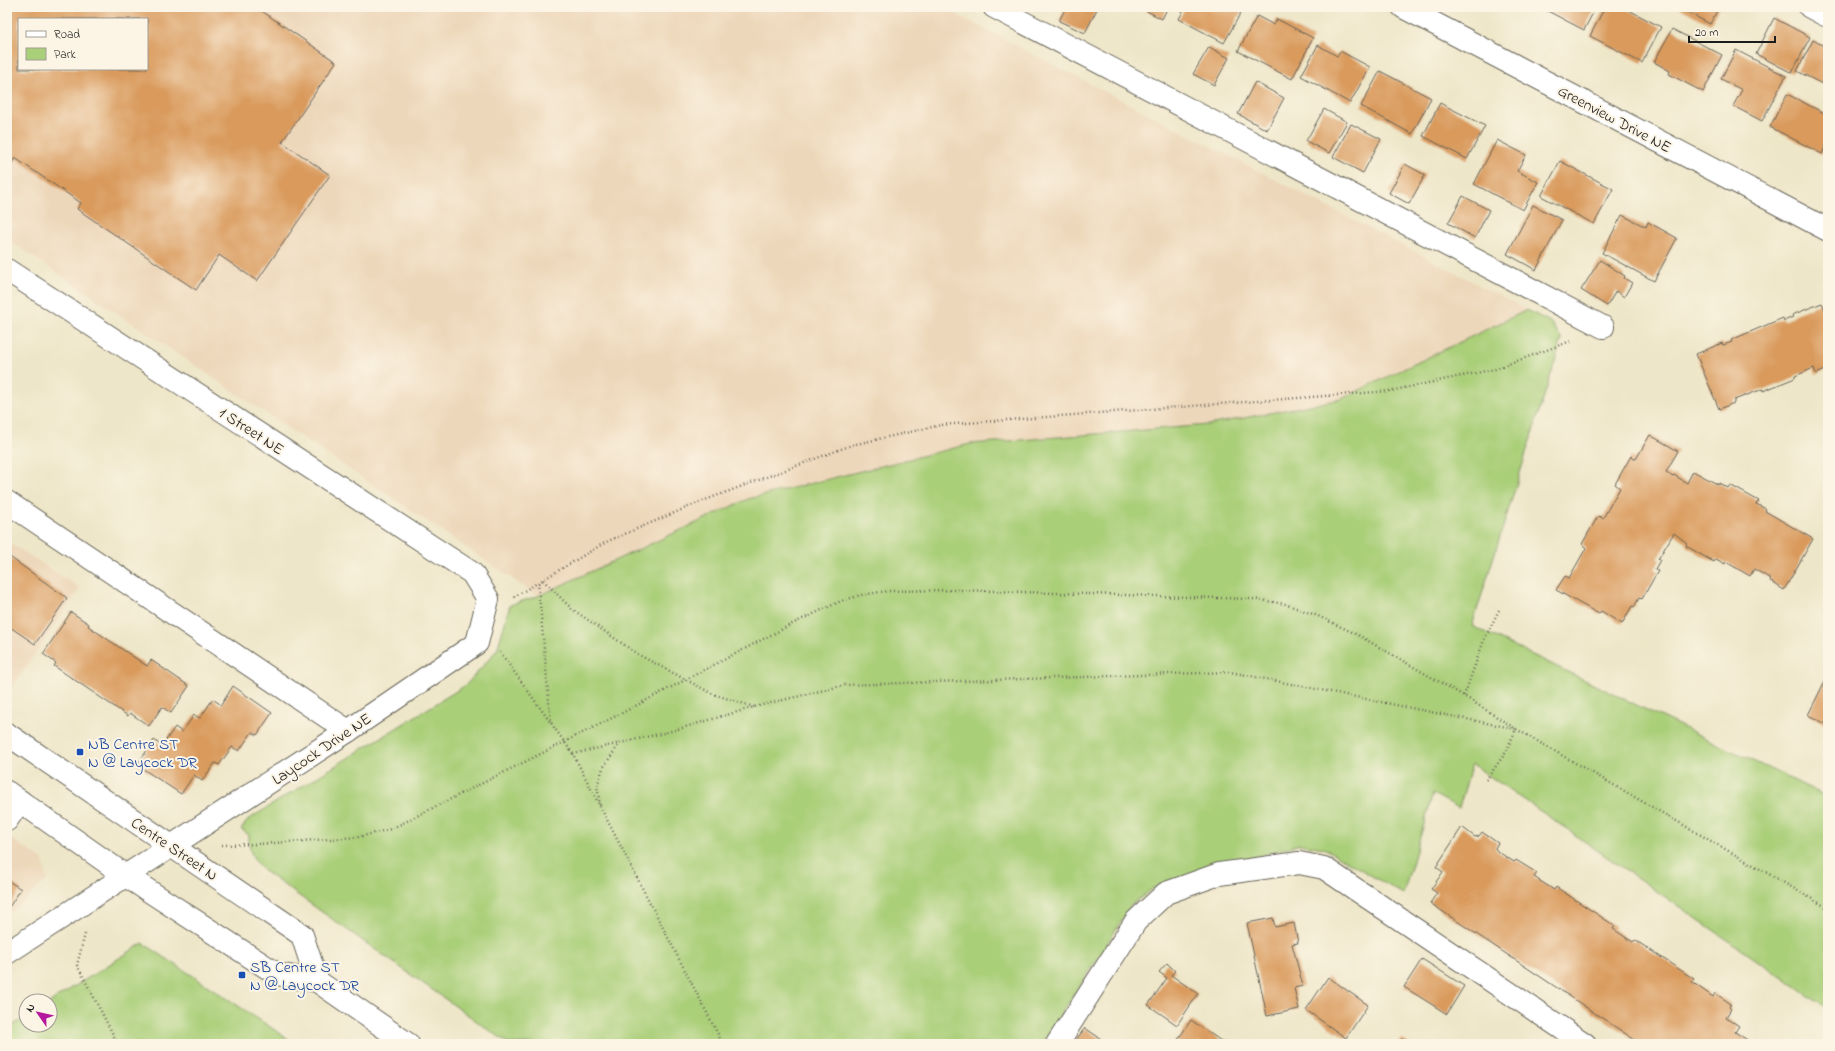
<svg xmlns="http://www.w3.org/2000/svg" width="1835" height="1051" viewBox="0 0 1835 1051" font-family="'Indie Flower',sans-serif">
<rect width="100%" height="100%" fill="#fcf5e5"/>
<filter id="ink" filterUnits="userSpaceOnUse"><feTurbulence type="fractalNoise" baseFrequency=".025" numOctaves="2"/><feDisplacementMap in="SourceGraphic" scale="8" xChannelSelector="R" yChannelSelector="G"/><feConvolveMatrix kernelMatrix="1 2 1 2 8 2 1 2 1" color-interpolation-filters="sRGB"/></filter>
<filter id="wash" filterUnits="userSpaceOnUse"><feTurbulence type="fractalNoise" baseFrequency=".012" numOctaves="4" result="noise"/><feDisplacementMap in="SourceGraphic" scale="16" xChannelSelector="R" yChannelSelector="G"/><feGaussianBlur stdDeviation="0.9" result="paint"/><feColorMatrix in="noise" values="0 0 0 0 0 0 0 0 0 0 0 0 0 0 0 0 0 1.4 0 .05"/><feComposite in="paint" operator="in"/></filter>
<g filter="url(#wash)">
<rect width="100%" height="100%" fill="#eee6c8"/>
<g fill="#edd7ba" fill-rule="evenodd">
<path d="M7 7H942L1527 310 1341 399 1208 425 970 444 748 499 538 596 7 239ZM19 19H147V69H19Z"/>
<path d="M7 541 80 588 8 693H7Z"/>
<path d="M7 836 43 860 47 880 7 916Z"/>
</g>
<g fill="#aacf79" stroke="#63764a">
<path d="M1527 310 1550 322 1562 339 1472 626 1828 797V1009L1472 764 1459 808 1433 794 1403 894 1324 848 1299 844 1154 888 1131 905 1095 963 1041 1044H509L264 871C253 860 248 851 249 835L241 829 249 819 466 685 497 650 510 605 538 596 748 499 970 444 1208 425 1341 399Z"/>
<path d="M143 943 296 1044H7V1029L26 1017V1025H50V1002Z"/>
</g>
<g id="blocks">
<g fill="#d99a5c" fill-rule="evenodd">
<path d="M13 7H256L336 62 282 142 330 175 257 281 219 255 196 290 77 209 81 203 15 158 9 168 7 167V16ZM19 19H147V69H19Z"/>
<path d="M1066 7H1098L1085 33 1059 21Z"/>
<path d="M1139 7H1168L1162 19Z"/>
<path d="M1185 7H1244L1224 43 1179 19Z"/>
<path d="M1540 7H1596L1584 30Z"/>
<path d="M1605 7H1623L1661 27 1642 63 1590 36Z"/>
<path d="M1678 7H1719L1710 24Z"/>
<path d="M1257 16 1274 25 1277 19 1313 38 1292 79 1238 51Z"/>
<path d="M1774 18 1810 37 1792 73 1756 54Z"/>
<path d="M1672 29 1722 55 1703 92 1669 74 1670 71 1654 62Z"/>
<path d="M1813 40 1828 48V87L1797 71Z"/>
<path d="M1318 45 1337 56 1340 51 1370 67 1350 103 1301 76Z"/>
<path d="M1209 47 1229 58 1214 85 1193 74Z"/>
<path d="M1736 50 1786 76 1762 121 1733 106 1742 90 1721 79Z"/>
<path d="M1380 71 1431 98 1412 134 1361 106Z"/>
<path d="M1255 82 1284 98 1267 130 1238 114Z"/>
<path d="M1787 94 1828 115V141L1822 154 1770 127Z"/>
<path d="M1440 103 1485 126 1467 159 1423 136Z"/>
<path d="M1324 109 1347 122 1329 153 1306 141Z"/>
<path d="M1351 124 1381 139 1363 173 1333 157Z"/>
<path d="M1497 140 1526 155 1517 171 1538 182 1523 210 1474 184Z"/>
<path d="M1560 161 1613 189 1594 224 1541 196Z"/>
<path d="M1405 164 1425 175 1409 204 1389 193Z"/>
<path d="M1463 196 1489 210 1475 238 1448 223Z"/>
<path d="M1533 205 1562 220 1536 270 1507 254Z"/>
<path d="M1622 215 1646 227 1648 222 1677 238 1654 281 1602 253Z"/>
<path d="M1600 260 1625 276 1624 278 1632 283 1624 297 1616 291 1607 306 1581 290Z"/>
<path d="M1822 303 1828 316V369L1816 374 1814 368 1795 376V378L1763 391V389L1734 400V403L1719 409 1696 354 1722 343 1723 345 1732 342 1731 340 1783 318 1784 321 1793 317 1792 315Z"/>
<path d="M1650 435 1678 451 1666 472 1673 476 1674 475 1687 483 1693 471 1719 485V483L1728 488 1730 485 1759 501 1756 504 1766 509 1765 511 1813 539 1784 590 1770 581 1771 579 1754 569 1750 576 1726 562 1725 564 1716 559 1714 562 1686 546 1687 543 1674 533 1658 559 1660 560 1655 569 1658 571 1642 599 1639 598 1634 607 1632 606 1622 624 1601 611 1599 614 1556 590 1565 576 1569 578 1586 548 1582 544 1598 516 1603 518 1620 488 1615 484 1631 456 1636 459Z"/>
<path d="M7 555 67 598 35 644 7 625Z"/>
<path d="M71 612 89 624 88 626 147 666 151 660 189 686 171 713 162 707 149 726 130 713 128 716 54 666 56 663 43 654Z"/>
<path d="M1828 675V725L1808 715Z"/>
<path d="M233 686 272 713 257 735 252 732 239 751 232 747 219 765 215 763 202 781 194 775 181 794 137 765 154 740 162 746 175 727 182 732 194 715 200 718 213 699 221 705Z"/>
<path d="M1462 827 1475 837 1479 836 1482 832 1498 843 1495 848 1497 851 1514 862 1516 860 1537 873 1534 877 1554 890 1556 887 1615 926 1613 929 1633 942 1635 940 1694 979 1692 982 1713 997 1715 993 1731 1004 1729 1007 1731 1009 1726 1017 1739 1026 1735 1032 1749 1041 1747 1044H1641L1430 903 1437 893 1431 889 1443 872 1436 867Z"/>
<path d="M7 880 21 889 7 910Z"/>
<path d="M1273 918 1275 927 1294 923 1298 943 1292 944 1303 986 1294 988 1299 1009 1267 1016 1247 923Z"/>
<path d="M1422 959 1464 986 1447 1014 1404 987Z"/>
<path d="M1167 963 1175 971 1171 975 1198 994 1177 1025 1148 1005 1167 978 1159 972Z"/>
<path d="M1328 977 1368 1005 1346 1038 1306 1010Z"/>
<path d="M1191 1020 1224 1043 1223 1044H1175Z"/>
<path d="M1085 1028 1104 1041 1102 1044H1073Z"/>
<path d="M1402 1039 1409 1044H1398Z"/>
</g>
</g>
</g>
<g filter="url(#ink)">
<use href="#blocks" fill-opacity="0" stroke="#666358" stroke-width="1"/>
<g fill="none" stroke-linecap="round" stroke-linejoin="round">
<defs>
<g id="minor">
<path d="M994 7 1603 327"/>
<path d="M1403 7 1828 230"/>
<path d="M1810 7 1825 15"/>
<path d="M7 270 472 573 488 599 477 643 348 731 7 953"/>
<path d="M7 502 348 731"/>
<path d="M7 820 20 801"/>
<path d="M1057 1044 1136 921 1166 893 1219 874 1299 863 1324 868 1585 1044"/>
</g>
<g id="major">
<path d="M7 734 302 935 317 981"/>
<path d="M7 792 126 876 277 974 317 981 408 1044"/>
</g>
</defs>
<use href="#minor" stroke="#666358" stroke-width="24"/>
<use href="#major" stroke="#666358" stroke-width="24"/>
<g stroke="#666358" stroke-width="2.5" stroke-dasharray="1 3" stroke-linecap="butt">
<path d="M543 580 572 609 639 655 713 694 754 707"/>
<path d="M538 583 551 723"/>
<path d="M514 597 606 542 700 502 852 445 941 425 1390 391 1495 369 1571 341"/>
<path d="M500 652 573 754 723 1044"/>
<path d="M1464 696 1484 640 1499 610"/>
<path d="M573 754 668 732 754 707 845 685 1231 672 1516 729 1506 752 1486 780"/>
<path d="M600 805 597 786 603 768 619 744"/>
<path d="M222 845 259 844 358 837 391 829 622 713 792 624 841 601 861 595 887 591 959 590 1253 599 1285 604 1318 616 1358 635 1464 696 1516 729 1828 908"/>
<path d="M85 934 77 965 118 1044"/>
</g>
<use href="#minor" stroke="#fff" stroke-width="22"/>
<use href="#major" stroke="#fff" stroke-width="22"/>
</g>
</g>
<g fill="#1a4fb4" stroke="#fcf5e5" stroke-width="1.5">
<rect x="76" y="748" width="8" height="8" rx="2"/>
<rect x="238" y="971" width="8" height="8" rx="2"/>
</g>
<g text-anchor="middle" stroke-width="4" stroke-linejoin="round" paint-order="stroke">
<g font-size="16" fill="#1c1c1c" stroke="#fcf5e5">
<text transform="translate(1615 118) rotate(28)" y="6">Greenview Drive NE</text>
<text transform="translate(252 430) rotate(33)" y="6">1 Street NE</text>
<text transform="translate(321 748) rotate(-34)" y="6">Laycock Drive NE</text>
<text transform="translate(175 848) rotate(34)" y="6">Centre Street N</text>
</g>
<g font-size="16" fill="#164399" stroke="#fcf5e5" text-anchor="start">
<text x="88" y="749">NB Centre ST<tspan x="88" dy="18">N @ Laycock DR</tspan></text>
<text x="250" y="972">SB Centre ST<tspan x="250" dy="18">N @ Laycock DR</tspan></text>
</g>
</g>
<rect width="1835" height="1051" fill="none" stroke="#fcf5e5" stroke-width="24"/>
<rect x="18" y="18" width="130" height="52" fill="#fcf5e5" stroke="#a29e95"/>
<rect x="26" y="31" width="20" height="6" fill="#ffffff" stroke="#a29e95"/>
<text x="54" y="38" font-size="12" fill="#1c1c1c">Road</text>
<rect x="26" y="48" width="20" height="12" fill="#aacf79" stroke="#a29e95"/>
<text x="54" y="58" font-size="12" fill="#1c1c1c">Park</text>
<g transform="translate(38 1013) rotate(304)"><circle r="19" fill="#fcf5e5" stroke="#a29e95"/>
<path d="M0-3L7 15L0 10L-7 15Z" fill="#b5179e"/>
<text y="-6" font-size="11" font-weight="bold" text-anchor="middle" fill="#1c1c1c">N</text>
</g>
<path d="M1689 36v6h86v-6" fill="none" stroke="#1c1c1c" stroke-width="2"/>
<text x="1695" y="36" font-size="12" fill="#1c1c1c" stroke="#fcf5e5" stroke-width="3" paint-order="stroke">20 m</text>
</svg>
